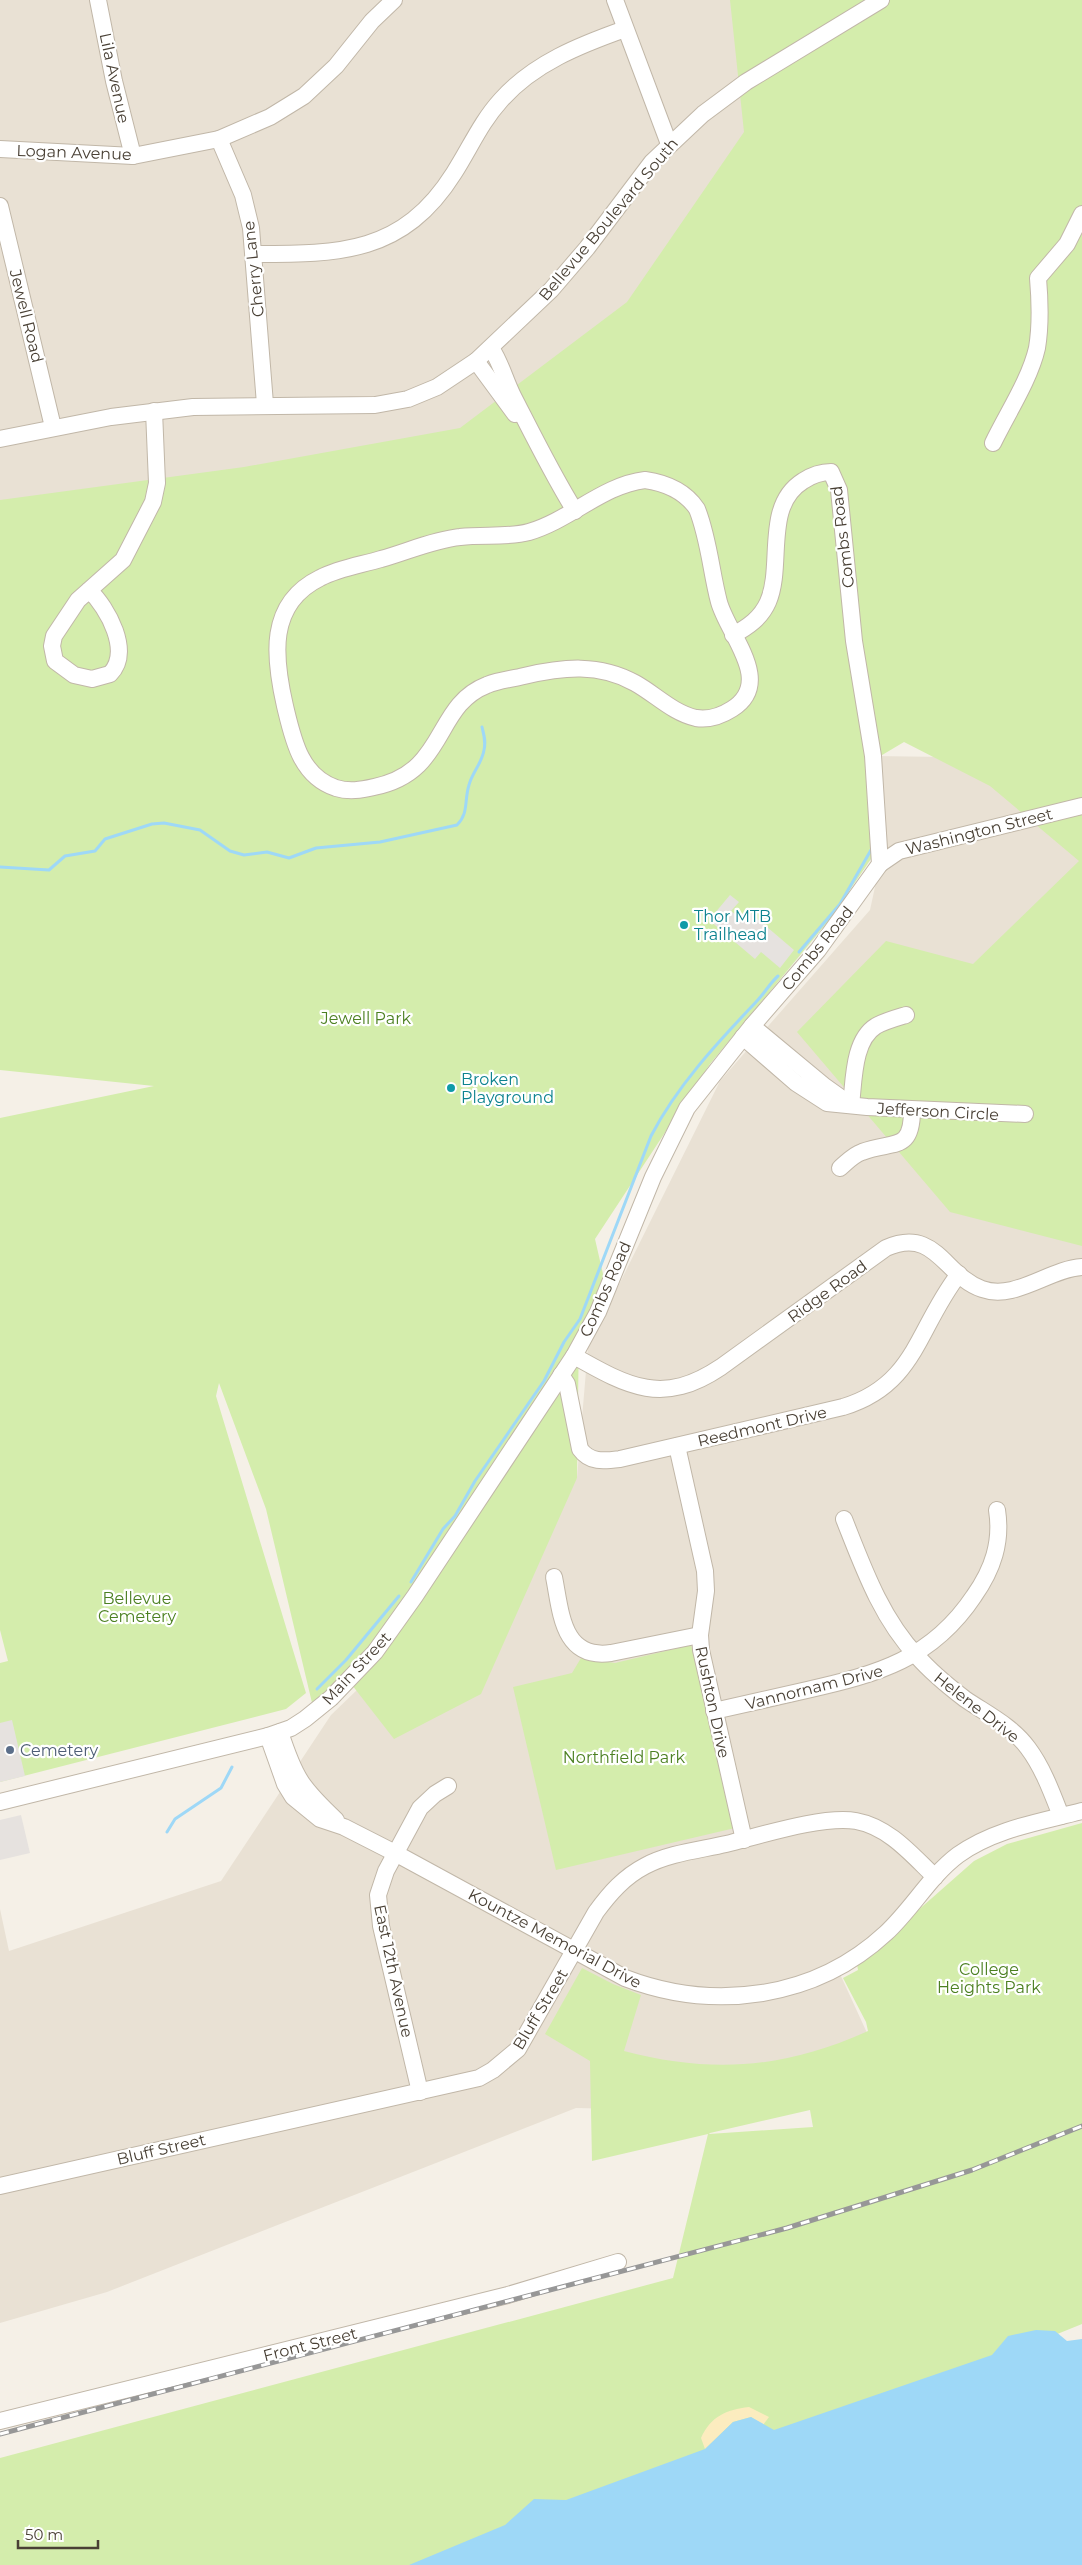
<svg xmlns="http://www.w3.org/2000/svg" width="1082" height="2565" viewBox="0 0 1082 2565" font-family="Montserrat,sans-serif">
<rect width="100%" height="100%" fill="#f5f0e7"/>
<g fill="#e9e1d4">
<path d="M0 0H1082V588L0 697Z"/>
<path d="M873 756 1082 759V1818L999 1842 971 1856 953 1868 840 1974 868 2035 706 2111 576 2108 107 2292 0 2323V1909L9 1951 221 1881 331 1715 577 1478 588 1347 720 1081 870 910 880 864Z"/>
</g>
<g fill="#d4edac" fill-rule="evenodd">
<path d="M730 0H1082V1246L950 1212 797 1032 886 941 973 964 1079 861 990 786 904 742 867 764 873 856 830 919 710 1064 595 1239 606 1287 579 1329 577 1478 481 1694 394 1739 345 1676 313 1707 266 1509 219 1383 216 1396 306 1693 286 1709 0 1782V1663L8 1661 0 1630V1118L154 1086 0 1070V500L244 467 460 428 627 302 744 132Z"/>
<path d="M691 1645 735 1828 556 1870 513 1687 572 1673 581 1658 615 1663Z"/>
<path d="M1082 1823V2324L487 2565H0V2458L673 2278 708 2134 592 2161 590 2061 545 2034 582 1968 613 1984 641 1995 624 2051C712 2074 784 2069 868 2031L866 2022 843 1978 858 1970 857 1964 974 1861 1007 1844ZM810 2110 813 2127 709 2134 710 2133Z"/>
</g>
<path fill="#fcecbf" d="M749 2407 769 2417 763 2425 751 2417 733 2422 705 2449 701 2438C711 2416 726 2410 749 2407Z"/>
<g fill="#e6e2df">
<path d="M730 895 739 902 731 911 740 918 747 910 794 950 780 968 761 952 755 959 709 920Z"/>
<path d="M12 1720 25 1776 0 1782V1723Z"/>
<path d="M21 1815 30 1853 0 1860V1820Z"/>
</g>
<path fill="#9ed8f7" d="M1036 2330 1055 2331 1067 2341 1082 2339V2565H409L505 2525 534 2499 566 2500 705 2449 733 2422 751 2417 774 2430 992 2355 1008 2336Z"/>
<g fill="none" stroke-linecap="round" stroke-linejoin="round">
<g stroke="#9ed8f7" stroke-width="3">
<path d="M0 867 49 870 65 856 95 851 105 839 152 824 164 823 200 830 230 851 244 855 267 852 289 858 316 848 380 842 457 825C469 813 464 801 469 785 472 773 482 763 484 750 486 741 484 735 482 727"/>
<path d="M799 952 840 904 871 850"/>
<path d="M411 1582 443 1529 455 1516 475 1481 544 1381 564 1342 580 1319 651 1136C677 1086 717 1043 756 1002 764 994 770 983 778 976"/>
<path d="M317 1689 346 1660 399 1596"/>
<path d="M167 1832 175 1819 221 1788 232 1767"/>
</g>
<defs>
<g id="minor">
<path d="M98 0 114 81 133 156"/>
<path d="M615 0 669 144"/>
<path d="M219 139 243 195 251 228 265 404"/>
<path d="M0 149 133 156 219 139 270 117 304 96 336 66 372 21 394 0"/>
<path d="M0 206 53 427"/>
<path d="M255 254C340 254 403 254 454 173 470 148 481 122 501 100 534 63 580 45 625 29"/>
<path d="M491 348C501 363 505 380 513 396 533 435 552 474 575 511"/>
<path d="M476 361 515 414"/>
<path d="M0 439 111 417 193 407 375 405 408 399 437 387 476 361 551 290 587 248 652 162 703 114 746 82 881 0"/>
<path d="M993 443C1007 414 1030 379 1037 348 1041 324 1040 301 1038 278L1067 244 1082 214"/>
<path d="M645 480C666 483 685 491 697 509 709 539 711 572 719 602 728 635 775 682 732 709 721 716 708 720 696 718 673 713 655 694 635 683 599 663 563 667 524 676 512 679 499 680 487 685 433 706 448 772 374 787 361 790 349 792 336 788 300 776 293 739 285 706 274 658 267 604 320 578 339 568 361 565 381 559 407 552 432 540 460 537 483 534 507 538 529 532 570 520 603 485 645 480Z"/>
<path d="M89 590C108 608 132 652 110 674L92 679 74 675 55 661 52 646 54 636 78 600 123 560 153 502 157 483 154 411"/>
<path d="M880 864 899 851 1082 806"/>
<path d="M752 1026 823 1085 851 1105"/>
<path d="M743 1037 796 1083 827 1103 867 1107 1025 1114"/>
<path d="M851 1105C854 1081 853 1040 876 1026 885 1021 896 1018 906 1015"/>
<path d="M840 1168C847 1162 853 1155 862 1152 893 1140 912 1153 912 1110"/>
<path d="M574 1356C629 1387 663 1406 721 1367L886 1248C936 1226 944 1276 982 1289 1015 1301 1049 1269 1082 1267"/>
<path d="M561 1375 567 1384 580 1449C590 1463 604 1461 620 1459L843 1407C916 1385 917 1328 959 1274"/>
<path d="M677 1446 705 1571 706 1591 700 1635 701 1650 744 1840"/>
<path d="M844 1519C863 1567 881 1618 917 1656 931 1672 948 1686 965 1699 987 1714 1012 1726 1028 1748 1043 1768 1052 1793 1061 1816"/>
<path d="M554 1577C561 1612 562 1660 611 1653L700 1635"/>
<path d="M714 1711C745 1704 776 1697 807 1690 878 1674 932 1659 974 1596 993 1569 1002 1542 997 1510"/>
<path d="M280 1732C295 1778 301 1787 336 1820"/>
<path d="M268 1736 285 1784 293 1797 320 1819 344 1827 395 1853 625 1978C714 2012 815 1999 886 1933 912 1909 930 1876 958 1855 994 1829 1040 1822 1082 1811"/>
<path d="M0 1802 268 1736 291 1728 305 1719 331 1698 375 1652 415 1596 574 1356 598 1312 653 1177 687 1108 752 1026 818 950 880 864 873 756 854 641 839 490 831 472C821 472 812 475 803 481 763 506 784 565 768 602 761 618 748 627 733 635"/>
<path d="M420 2092 381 1926 378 1895 386 1871 420 1808 435 1794 448 1786"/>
<path d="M0 2186 479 2078 493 2070 518 2049 596 1912C610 1893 624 1877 645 1866 669 1853 700 1850 726 1844 759 1836 824 1815 856 1821 889 1827 912 1855 935 1877"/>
<path d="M0 2421 508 2295 618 2262"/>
</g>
</defs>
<use href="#minor" stroke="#c1b7a8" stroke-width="18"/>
<use href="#minor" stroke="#fff" stroke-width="16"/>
<defs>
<path id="rail" d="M0 2434 787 2228 972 2170 1082 2126"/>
</defs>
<use href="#rail" stroke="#979797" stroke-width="5"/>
<use href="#rail" stroke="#fff" stroke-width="3" stroke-dasharray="9" stroke-linecap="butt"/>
</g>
<g fill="#0f9aa8" stroke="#fff" stroke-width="2">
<circle cx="684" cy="925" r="5"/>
<circle cx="451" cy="1088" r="5"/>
</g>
<circle fill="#5c6f8a" stroke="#fff" stroke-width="2" cx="10" cy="1750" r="5"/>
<g text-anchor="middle" stroke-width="4.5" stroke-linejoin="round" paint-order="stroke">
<g font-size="16" fill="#494035" stroke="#fff">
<text transform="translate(115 78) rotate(78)" y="6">Lila Avenue</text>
<text transform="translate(74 152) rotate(2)" y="6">Logan Avenue</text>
<text transform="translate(608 219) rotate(-50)" y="6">Bellevue Boulevard South</text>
<text transform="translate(253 269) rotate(-96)" y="6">Cherry Lane</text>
<text transform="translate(27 316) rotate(76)" y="6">Jewell Road</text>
<text transform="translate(842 537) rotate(-97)" y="6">Combs Road</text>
<text transform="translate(979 831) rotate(-14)" y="6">Washington Street</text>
<text transform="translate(817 948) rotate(-51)" y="6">Combs Road</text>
<text transform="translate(938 1111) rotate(3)" y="6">Jefferson Circle</text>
<text transform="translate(605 1289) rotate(-66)" y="6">Combs Road</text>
<text transform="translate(827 1291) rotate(-36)" y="6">Ridge Road</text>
<text transform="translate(762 1426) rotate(-13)" y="6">Reedmont Drive</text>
<text transform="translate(356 1668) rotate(-47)" y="6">Main Street</text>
<text transform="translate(814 1687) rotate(-14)" y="6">Vannornam Drive</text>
<text transform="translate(713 1702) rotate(78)" y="6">Rushton Drive</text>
<text transform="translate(977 1707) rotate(38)" y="6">Helene Drive</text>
<text transform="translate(555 1938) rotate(28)" y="6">Kountze Memorial Drive</text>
<text transform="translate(394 1971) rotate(78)" y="6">East 12th Avenue</text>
<text transform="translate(540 2009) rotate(-59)" y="6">Bluff Street</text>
<text transform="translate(161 2149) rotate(-13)" y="6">Bluff Street</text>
<text transform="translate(310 2344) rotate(-14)" y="6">Front Street</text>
</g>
<g font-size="16" fill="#0d838f" stroke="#fff" text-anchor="start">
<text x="694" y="922">Thor MTB<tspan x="694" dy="18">Trailhead</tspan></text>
<text x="461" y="1085">Broken<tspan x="461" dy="18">Playground</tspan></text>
</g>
<g font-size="16" fill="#4c8022" stroke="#fff">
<text x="366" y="1024">Jewell Park</text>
<text x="137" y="1604">Bellevue<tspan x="137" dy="18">Cemetery</tspan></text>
<text x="624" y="1763">Northfield Park</text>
<text x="989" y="1975">College<tspan x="989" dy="18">Heights Park</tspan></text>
</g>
<g font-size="16" fill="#4e5e75" stroke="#fff" text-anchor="start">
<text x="20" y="1756">Cemetery</text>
</g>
</g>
<path d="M18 2540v8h80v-8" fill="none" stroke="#494035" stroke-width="2.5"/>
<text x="25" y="2540" font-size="15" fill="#494035" stroke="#ffffff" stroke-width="4" paint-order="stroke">50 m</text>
</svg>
